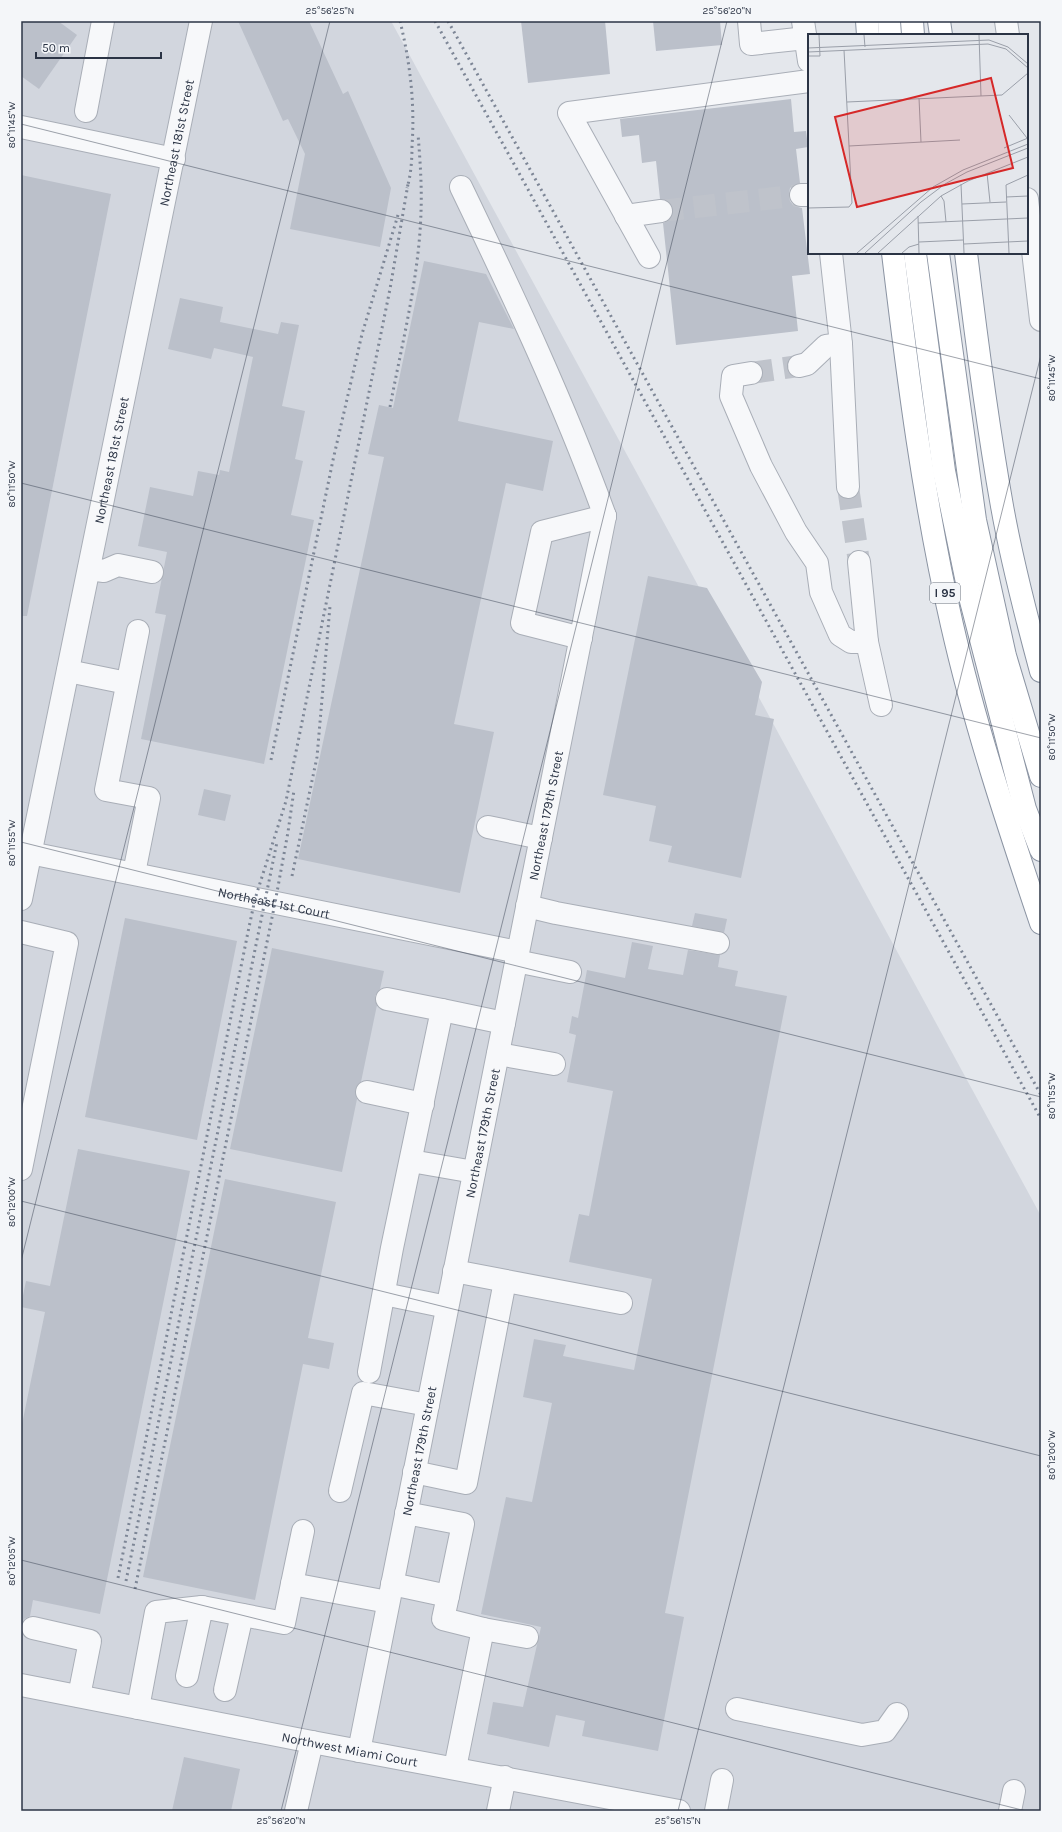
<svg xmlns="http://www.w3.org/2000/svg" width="1062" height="1832" viewBox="0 0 1062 1832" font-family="Karla,sans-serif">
<rect width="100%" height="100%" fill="#e4e7ec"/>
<path fill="#d2d6de" d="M21 21H391L1041 1216V1811H21Z"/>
<g fill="#bbc0ca">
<path d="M21 21H58L77 35 39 89 21 76Z"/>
<path d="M238 21H309L343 94 348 91 391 188 380 247 290 229 305 154 288 119 283 121Z"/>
<path d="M521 21H605L610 74 528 83Z"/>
<path d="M653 21H720L722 45 656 51Z"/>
<path d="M791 99 794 132 806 131 808 147 796 149 800 183 790 188 789 195 790 201 794 206 802 208 810 274 792 276 798 331 676 345 663 223 668 221 672 216 673 209 671 203 666 200 660 199 656 161 642 163 639 135 622 137 620 119Z"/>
<path d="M21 175 111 194 27 616H21Z"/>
<path d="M424 261 486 274 514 329 479 322 458 421 553 441 543 491 506 483 454 724 494 732 460 893 298 859 384 457 368 454 379 405 393 408Z"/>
<path d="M180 298 223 307 220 322 278 334 281 322 299 325 282 406 305 411 295 459 303 461 291 515 314 520 264 764 141 739 166 615 155 613 167 552 138 546 150 487 193 496 198 471 219 475 220 470 229 472 253 357 214 348 211 359 168 349Z"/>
<path d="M648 576 707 588 762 682 755 715 774 719 741 878 668 862 672 846 649 841 656 806 603 795Z"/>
<path d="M204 789 231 795 225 821 198 815Z"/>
<path d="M695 913 727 919 724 933 692 926Z"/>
<path d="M125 918 237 941 197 1140 85 1117Z"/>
<path d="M632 942 653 946 648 969 683 975 688 950 720 955 718 967 738 971 735 986 787 996 665 1613 684 1617 658 1751 582 1736 585 1721 556 1715 549 1747 487 1734 493 1702 523 1707 541 1627 481 1614 506 1497 532 1502 552 1403 523 1397 534 1339 566 1345 563 1356 634 1370 652 1279 569 1262 579 1214 589 1216 613 1091 567 1082 576 1035 569 1033 572 1016 578 1018 587 970 625 978Z"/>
<path d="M272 948 384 971 380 989 375 996 377 1005 361 1082 355 1090 357 1099 342 1172 230 1149Z"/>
<path d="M78 1149 190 1171 100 1614 33 1600 30 1616 24 1619 21 1625V1429L45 1312 21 1307V1305L26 1281 50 1286Z"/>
<path d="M225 1179 336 1202 308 1338 334 1343 329 1369 303 1364 255 1600 143 1577Z"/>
<path d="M184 1757 240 1769 231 1811H172Z"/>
</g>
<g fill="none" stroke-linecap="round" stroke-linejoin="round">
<g stroke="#bfc3cb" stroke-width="22" stroke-dasharray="22 11" stroke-linecap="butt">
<path d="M661 211 801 195"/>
<path d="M751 373 799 366"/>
<path d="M848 487 859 562"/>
</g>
<defs>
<g id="minor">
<path d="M749 21 751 44 806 38"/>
<path d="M803 21 809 61"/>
<path d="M1006 21 1008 35"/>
<path d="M86 111 103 21"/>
<path d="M21 127 174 159"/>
<path d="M461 187C513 295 564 403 605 516"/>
<path d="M801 195H809"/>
<path d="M1027 199 1041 320"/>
<path d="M626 216 661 211"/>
<path d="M831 253 841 344 848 487"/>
<path d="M649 257 569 113 809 81"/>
<path d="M799 366 807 364 826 346 841 344"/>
<path d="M751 373 733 376 731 396 761 466 796 532 817 563 821 592 840 635 851 642H867"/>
<path d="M859 562 867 642 881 705"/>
<path d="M89 569 104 571 118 565 152 572"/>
<path d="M581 638 522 623 542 532 605 516"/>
<path d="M68 671 127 683"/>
<path d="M488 827 541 838"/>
<path id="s1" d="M30 853 518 952"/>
<path d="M134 873 149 798 106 790 138 631"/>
<path id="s2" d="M21 899 201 21"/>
<path d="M527 906 556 913 718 943"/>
<path d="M21 932 67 943 21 1169"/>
<path d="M516 961 570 972"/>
<path d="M442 1010 504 1023"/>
<path d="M498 1054 554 1064"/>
<path d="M367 1092 423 1104"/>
<path d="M411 1161 474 1172"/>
<path d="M454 1271 621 1303"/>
<path d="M384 1294 447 1307"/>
<path d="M369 1372 392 1248 442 1010 387 999"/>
<path d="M414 1472 466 1483 505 1281"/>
<path d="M340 1491 363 1393 428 1405"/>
<path d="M292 1584 303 1531"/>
<path d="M392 1584 448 1596 463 1524 406 1513"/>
<path d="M448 1596 443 1619 483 1629"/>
<path d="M33 1628 90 1641 79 1696"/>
<path d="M187 1676 202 1607 284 1623 292 1584 388 1602"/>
<path id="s3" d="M21 1685 312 1742 679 1811"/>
<path d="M225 1690 242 1615"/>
<path d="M138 1708 156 1612 202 1607"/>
<path d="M737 1709 862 1735 885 1731 897 1714"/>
<path id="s4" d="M359 1751 605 516"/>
<path d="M455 1768 483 1629 527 1637"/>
<path d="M296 1811 312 1742"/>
<path d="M498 1811 505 1777"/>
<path d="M716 1811 722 1780"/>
<path d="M1010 1811 1014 1791"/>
</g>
<g id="highway">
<path d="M867 21 868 35"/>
<path d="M889 21 890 35"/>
<path d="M912 21 913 35"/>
<path d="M939 21 941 35"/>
<path d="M893 253C908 378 924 503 952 625 975 726 1008 825 1041 923"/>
<path d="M915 253 944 471 970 597 1025 809 1041 850"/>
<path d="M938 253 975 520 1005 656 1041 776"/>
<path d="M966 253C976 337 987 422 1002 506 1012 562 1026 616 1041 671"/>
</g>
</defs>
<use href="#minor" stroke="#a9aeb7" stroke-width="24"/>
<use href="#highway" stroke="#8b94a3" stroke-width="24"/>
<use href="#minor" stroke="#f7f8fa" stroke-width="22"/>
<use href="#highway" stroke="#fff" stroke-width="22"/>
<g stroke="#7d8696" stroke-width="3" stroke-dasharray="2 4" stroke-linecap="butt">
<path d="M400 21C410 62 415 103 412 146 412 160 411 175 407 188"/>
<path d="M435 21 1041 1119"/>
<path d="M448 21 1041 1095"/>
<path d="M390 407C402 343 419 278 421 212 422 186 420 159 418 134"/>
<path d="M271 760 333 460 362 334 398 215"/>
<path d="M292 876 317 757 330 606"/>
<path d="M118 1578 248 932 255 899 286 801 390 289 408 184"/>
<path d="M126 1581 277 842"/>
<path d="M135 1589 275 903 288 832 294 790"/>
</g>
</g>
<path fill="none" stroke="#2b3445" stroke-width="1" stroke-opacity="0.45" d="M21 124 1041 379M21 483 1041 738M21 842 1041 1097M21 1201 1041 1456M21 1261 330 21M21 1560 1026 1811M281 1811 727 21M678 1811 1041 355"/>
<g text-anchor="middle" stroke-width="4" stroke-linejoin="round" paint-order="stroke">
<rect fill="#f4f6f9" stroke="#676e7b" stroke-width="1" x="930" y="583" width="30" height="20" rx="3"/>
<g font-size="12" font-weight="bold" fill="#2b3445">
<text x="945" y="597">I 95</text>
</g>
<g font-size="13" fill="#2b3445" stroke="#f4f6f9">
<text dy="5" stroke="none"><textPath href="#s2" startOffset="772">Northeast 181st Street</textPath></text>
<text dy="5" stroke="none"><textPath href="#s2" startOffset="448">Northeast 181st Street</textPath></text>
<text dy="5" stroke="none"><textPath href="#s4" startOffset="954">Northeast 179th Street</textPath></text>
<text dy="5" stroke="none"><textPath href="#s1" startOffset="249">Northeast 1st Court</textPath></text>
<text dy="5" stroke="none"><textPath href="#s4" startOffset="630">Northeast 179th Street</textPath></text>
<text dy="5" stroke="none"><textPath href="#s4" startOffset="306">Northeast 179th Street</textPath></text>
<text dy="5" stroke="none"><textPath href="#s3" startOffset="335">Northwest Miami Court</textPath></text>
</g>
</g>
<g transform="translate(808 34)">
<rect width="220" height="220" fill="#e4e7ec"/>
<path fill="none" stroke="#9a9fa9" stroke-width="1" d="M56 1 57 13M171 1 173 62M0 14 181 6 200 13 220 30M0 18 180 10 198 15 220 34M0 22H12L11 1M111 64 113 108M39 68 194 61 220 39M201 81 219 104M41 112 152 106M196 114 220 104M179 139 182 168M153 150 156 219M133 162 136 167 138 188M198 163 220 162M154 170 198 168M0 174 41 173 44 169 36 16M110 182 111 219M110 189 220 184M111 208 155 206M156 210 220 207M49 219 125 153 155 136 220 110M57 219 113 168 137 150 159 138 220 114M70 219 133 162 160 147 220 123M94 219 101 213 111 210M201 219 198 151 220 141"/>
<path fill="#d62828" fill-opacity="0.15" stroke="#d62828" stroke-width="2" d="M183 44 205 134 49 173 27 83Z"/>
<rect width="220" height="220" fill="none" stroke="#2b3445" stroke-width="2"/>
</g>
<rect width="1062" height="1832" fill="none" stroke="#f4f6f9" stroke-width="44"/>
<path d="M36 52v6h125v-6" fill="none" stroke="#2b3445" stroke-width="2"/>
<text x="42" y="52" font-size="12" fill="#2b3445" stroke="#f4f6f9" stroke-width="3" paint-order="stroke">50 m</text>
<rect x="22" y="22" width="1018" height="1788" fill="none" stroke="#2b3445" stroke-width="1.5"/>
<g font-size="10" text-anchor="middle" fill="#2b3445">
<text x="330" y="14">25°56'25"N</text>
<text x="727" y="14">25°56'20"N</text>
<text transform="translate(11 125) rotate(-90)" y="4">80°11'45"W</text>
<text transform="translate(1051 378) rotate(-90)" y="4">80°11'45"W</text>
<text transform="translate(11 484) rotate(-90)" y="4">80°11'50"W</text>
<text transform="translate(1051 737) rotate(-90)" y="4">80°11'50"W</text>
<text transform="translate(11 843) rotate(-90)" y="4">80°11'55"W</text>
<text transform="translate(1051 1096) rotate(-90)" y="4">80°11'55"W</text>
<text transform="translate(11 1202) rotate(-90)" y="4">80°12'00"W</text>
<text transform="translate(1051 1455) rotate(-90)" y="4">80°12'00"W</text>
<text transform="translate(11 1561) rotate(-90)" y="4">80°12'05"W</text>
<text x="281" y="1824">25°56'20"N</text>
<text x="678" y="1824">25°56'15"N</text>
</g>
</svg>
